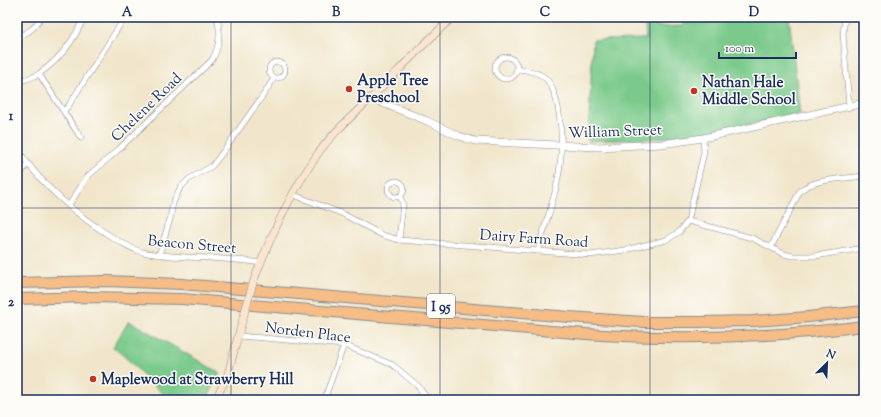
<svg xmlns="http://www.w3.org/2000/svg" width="881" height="417" viewBox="0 0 881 417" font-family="'Sorts Mill Goudy',serif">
<rect width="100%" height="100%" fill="#fdfcf7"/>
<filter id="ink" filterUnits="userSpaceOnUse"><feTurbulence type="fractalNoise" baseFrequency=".025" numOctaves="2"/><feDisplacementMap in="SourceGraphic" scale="8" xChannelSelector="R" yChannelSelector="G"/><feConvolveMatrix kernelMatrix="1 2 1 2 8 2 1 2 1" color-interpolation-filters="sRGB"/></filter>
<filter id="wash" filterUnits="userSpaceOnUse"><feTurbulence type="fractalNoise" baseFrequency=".012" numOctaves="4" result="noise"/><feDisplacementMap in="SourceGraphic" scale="16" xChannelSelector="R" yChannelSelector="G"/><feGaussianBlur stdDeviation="0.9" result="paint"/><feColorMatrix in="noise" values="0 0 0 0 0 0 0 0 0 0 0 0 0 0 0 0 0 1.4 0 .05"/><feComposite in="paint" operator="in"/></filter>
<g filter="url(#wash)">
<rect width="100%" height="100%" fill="#f1e6cb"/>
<g fill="#7bca8b" stroke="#4b7c74">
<path d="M683 17H789L800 114 705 133 647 139 588 141 593 40 646 39 645 21H656V27L683 26Z"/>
<path d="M129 321 220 373 208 397 202 400H186L166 397 125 357 113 347Z"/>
</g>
</g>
<g filter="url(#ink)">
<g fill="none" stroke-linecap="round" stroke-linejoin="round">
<defs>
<g id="minor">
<path d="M845 17 843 34 849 106"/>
<path d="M17 35C28 35 36 26 41 17"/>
<circle cx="506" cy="68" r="11"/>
<circle cx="277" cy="70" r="8"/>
<path d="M517 69C525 70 534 71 541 75 552 81 555 95 558 107 563 134 562 165 555 192 550 212 543 231 538 251"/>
<path d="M39 74 81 138"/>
<path d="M17 82C24 79 34 78 40 73 60 59 75 39 84 17"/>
<path d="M64 111 69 105 125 17"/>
<path d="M17 149C42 185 77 216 115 239 124 244 132 249 142 252 156 255 170 256 185 257 210 258 236 259 261 263"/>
<path d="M17 177 28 164"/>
<circle cx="396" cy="189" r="8"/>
<path d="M294 195 343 214 382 235 399 240 590 255 625 250 666 240 679 232 688 221 704 152 703 138"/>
<path d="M69 205 87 177 119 149 212 60C220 46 221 33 217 17"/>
<path d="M688 221 752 238 784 254 793 256H815L864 248"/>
<path d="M399 240 403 203 400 197"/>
<path d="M771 247 800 191C815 178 844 179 864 176"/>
<path d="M159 255 170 219 173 203 180 188 189 179 212 166 220 156 264 94 274 78"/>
<path d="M239 336 344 345 393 365 418 386 428 400"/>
<path d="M218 395 234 400"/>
<path d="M324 400 344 345"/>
</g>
<path id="tertiary" d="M370 98 425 120 459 136 475 141 597 147 662 144 703 138 864 103"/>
<g id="secondary">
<path d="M254 280C269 240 291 193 315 158 330 135 351 117 371 98 398 71 424 43 453 17"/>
<path d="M215 400 227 377 243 318"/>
</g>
<g id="motorway">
<path d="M17 283 107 281 181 284 569 317 643 322H698L753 321 808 317 864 311"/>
<path d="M17 299 90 297 182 299 586 334C680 340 771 338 864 326"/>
</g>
</defs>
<use href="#minor" stroke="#868a94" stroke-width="6"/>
<use href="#tertiary" stroke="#868a94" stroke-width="8"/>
<use href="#secondary" stroke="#868a94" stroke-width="8"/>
<use href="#motorway" stroke="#868a94" stroke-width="12"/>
<use href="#minor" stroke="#fff" stroke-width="5"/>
<use href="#tertiary" stroke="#fff" stroke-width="7"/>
<use href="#secondary" stroke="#fbe5cf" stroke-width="7"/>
<use href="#motorway" stroke="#f6be86" stroke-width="10"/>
<defs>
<path id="secondary-bridge" d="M243 318 254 280"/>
</defs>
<use href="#secondary-bridge" stroke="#868a94" stroke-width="8" stroke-linecap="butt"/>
<use href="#secondary-bridge" stroke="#fbe5cf" stroke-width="7"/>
</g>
</g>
<path fill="none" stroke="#1b2f5e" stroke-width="1" stroke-opacity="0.55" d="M231 17V400M440 17V400M650 17V400M17 208H864"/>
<g fill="#c8321e" stroke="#fdfcf7" stroke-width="1.5">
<circle cx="349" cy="89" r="4"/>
<circle cx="694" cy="91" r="4"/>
<circle cx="93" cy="379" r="4"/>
</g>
<g text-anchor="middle" stroke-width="3" stroke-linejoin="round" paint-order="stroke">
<rect fill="#fdfcf7" stroke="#5f6c8c" stroke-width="1" x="427" y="294" width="28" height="24" rx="3"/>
<g font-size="14" font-weight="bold" fill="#1b2f5e">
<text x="441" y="311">I 95</text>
</g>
<g font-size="15" font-weight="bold" fill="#1b2f5e" stroke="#fdfcf7" text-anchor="start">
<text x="357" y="85">Apple Tree<tspan x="357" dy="17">Preschool</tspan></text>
<text x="702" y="87">Nathan Hale<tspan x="702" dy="17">Middle School</tspan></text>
<text x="101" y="384">Maplewood at Strawberry Hill</text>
</g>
<g font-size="15" fill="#1b2f5e" stroke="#fdfcf7">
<text transform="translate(146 107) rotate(-44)" y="5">Chelene Road</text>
<text transform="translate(615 131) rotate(-2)" y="5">William Street</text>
<text transform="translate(534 238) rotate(4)" y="5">Dairy Farm Road</text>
<text transform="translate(192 244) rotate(5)" y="5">Beacon Street</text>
<text transform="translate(308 332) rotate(7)" y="5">Norden Place</text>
</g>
</g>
<rect width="881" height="417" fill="none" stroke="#fdfcf7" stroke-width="44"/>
<g transform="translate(827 363) rotate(24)" stroke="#fdfcf7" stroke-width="3" paint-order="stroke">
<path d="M0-3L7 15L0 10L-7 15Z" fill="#1b2f5e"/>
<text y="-6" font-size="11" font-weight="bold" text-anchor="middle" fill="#1b2f5e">N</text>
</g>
<path d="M719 52v6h77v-6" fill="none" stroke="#1b2f5e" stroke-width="2"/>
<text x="725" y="52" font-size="12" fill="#1b2f5e" stroke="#fdfcf7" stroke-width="3" paint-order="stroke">100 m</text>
<rect x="22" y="22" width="837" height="373" fill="none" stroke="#1b2f5e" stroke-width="1.5"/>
<g font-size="13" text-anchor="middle" font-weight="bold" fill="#1b2f5e">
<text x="127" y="16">A</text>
<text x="336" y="16">B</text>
<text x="545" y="16">C</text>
<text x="754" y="16">D</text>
<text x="11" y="120">1</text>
<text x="11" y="306">2</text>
</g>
</svg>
